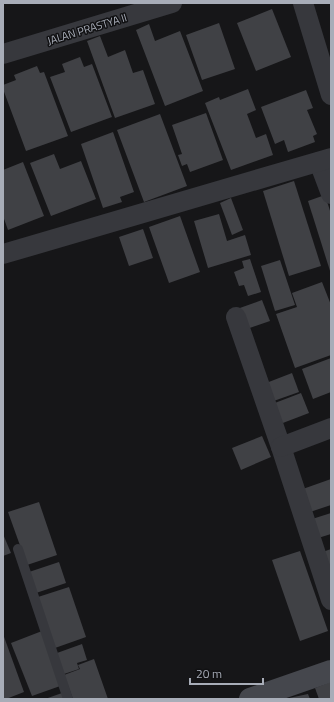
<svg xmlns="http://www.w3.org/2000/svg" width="334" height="702" viewBox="0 0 334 702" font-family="'Titillium Web',sans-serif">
<rect width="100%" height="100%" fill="#161618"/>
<g fill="#404145">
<path d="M272 9 291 57 256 71 237 23Z"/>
<path d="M219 23 235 69 202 80 186 35Z"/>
<path d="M149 24 155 41 180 31 203 91 165 106 136 30Z"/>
<path d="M100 36 108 57 125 50 133 73 143 70 155 104 115 118 87 41Z"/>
<path d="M80 57 84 67 92 64 112 117 71 132 50 77 65 72 62 64Z"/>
<path d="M37 66 40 73 44 72 68 136 26 151 3 89V85L16 80 14 75Z"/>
<path d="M248 89 256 110 247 114 256 138 266 134 273 155 231 170 205 103 219 97 220 100Z"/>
<path d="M306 90 313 108 307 110 317 134 313 136 315 142 288 152 284 140 275 144 261 107Z"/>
<path d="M206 113 223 160 190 172 187 164 182 166 178 155 182 154 172 125Z"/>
<path d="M160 114 187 186 144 202 117 130Z"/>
<path d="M113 132 134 192 120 197 122 202 103 208 81 144Z"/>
<path d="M54 154 60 169 81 161 96 199 51 216 30 163Z"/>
<path d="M23 162 44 216 8 230 3 216V170Z"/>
<path d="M294 181 321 266 289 276 263 191Z"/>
<path d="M325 195 331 214V274L308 201Z"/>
<path d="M231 198 243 230 232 235 220 203Z"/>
<path d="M219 214 227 241 245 235 251 255 208 268 194 221Z"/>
<path d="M180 216 200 272 169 283 149 227Z"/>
<path d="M143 229 153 258 129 266 119 237Z"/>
<path d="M250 259 261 292 248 296 244 285 239 286 234 272 244 268 242 261Z"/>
<path d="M280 260 295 305 275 311 261 266Z"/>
<path d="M322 282 331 305V355L295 368 276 314 297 307 292 293Z"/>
<path d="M262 300 270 321 244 330 237 309Z"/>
<path d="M331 358V392L313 399 302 369Z"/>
<path d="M292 373 299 392 268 403 261 385Z"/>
<path d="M301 393 309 413 275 426 267 406Z"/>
<path d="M262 436 271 457 241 470 232 448Z"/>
<path d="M331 479V505L307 513 300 490Z"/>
<path d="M39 502 57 555 27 565 8 512Z"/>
<path d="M331 513V534L315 539 309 520Z"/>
<path d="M3 534 11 553 3 556Z"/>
<path d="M331 549V579L317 554Z"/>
<path d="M300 551 328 631 300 641 272 560Z"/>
<path d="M59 562 66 583 36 593 29 572Z"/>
<path d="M69 587 86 637 55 648 38 597Z"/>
<path d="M42 631 63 685 32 696 11 643Z"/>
<path d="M3 634 24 692 6 699H3Z"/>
<path d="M82 644 87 660 77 663 79 669 64 674 57 653Z"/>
<path d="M94 659 108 699H73L64 675 80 669 78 665Z"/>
<path d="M331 682V699H319L315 688Z"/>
<path d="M62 693 64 699H45Z"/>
<path d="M308 694 310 699H289V698Z"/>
</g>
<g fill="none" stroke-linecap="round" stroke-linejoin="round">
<path stroke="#37383d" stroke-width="10" d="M18 549 68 699"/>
<g stroke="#37383d" stroke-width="20">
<path d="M303 3 331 95"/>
<path d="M3 54 172 3"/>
<path d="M319 162 331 194"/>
<path d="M3 254 331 158"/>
<path d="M236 317 281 447 331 600"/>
<path d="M281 447 331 428"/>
</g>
<path stroke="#45474d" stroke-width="22" d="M250 699 331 671"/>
</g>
<g text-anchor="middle" stroke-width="3" stroke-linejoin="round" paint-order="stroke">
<g font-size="11" fill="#a8adb8" stroke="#111113">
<text transform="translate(87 29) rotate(-17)" y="4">JALAN PRASTYA II</text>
</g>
</g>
<rect width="334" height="702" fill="none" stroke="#a8adb8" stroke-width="8"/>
<path d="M190 678v6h73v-6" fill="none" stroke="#a8adb8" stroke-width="2"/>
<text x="196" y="678" font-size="12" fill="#a8adb8" stroke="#111113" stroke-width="3" paint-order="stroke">20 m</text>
</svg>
